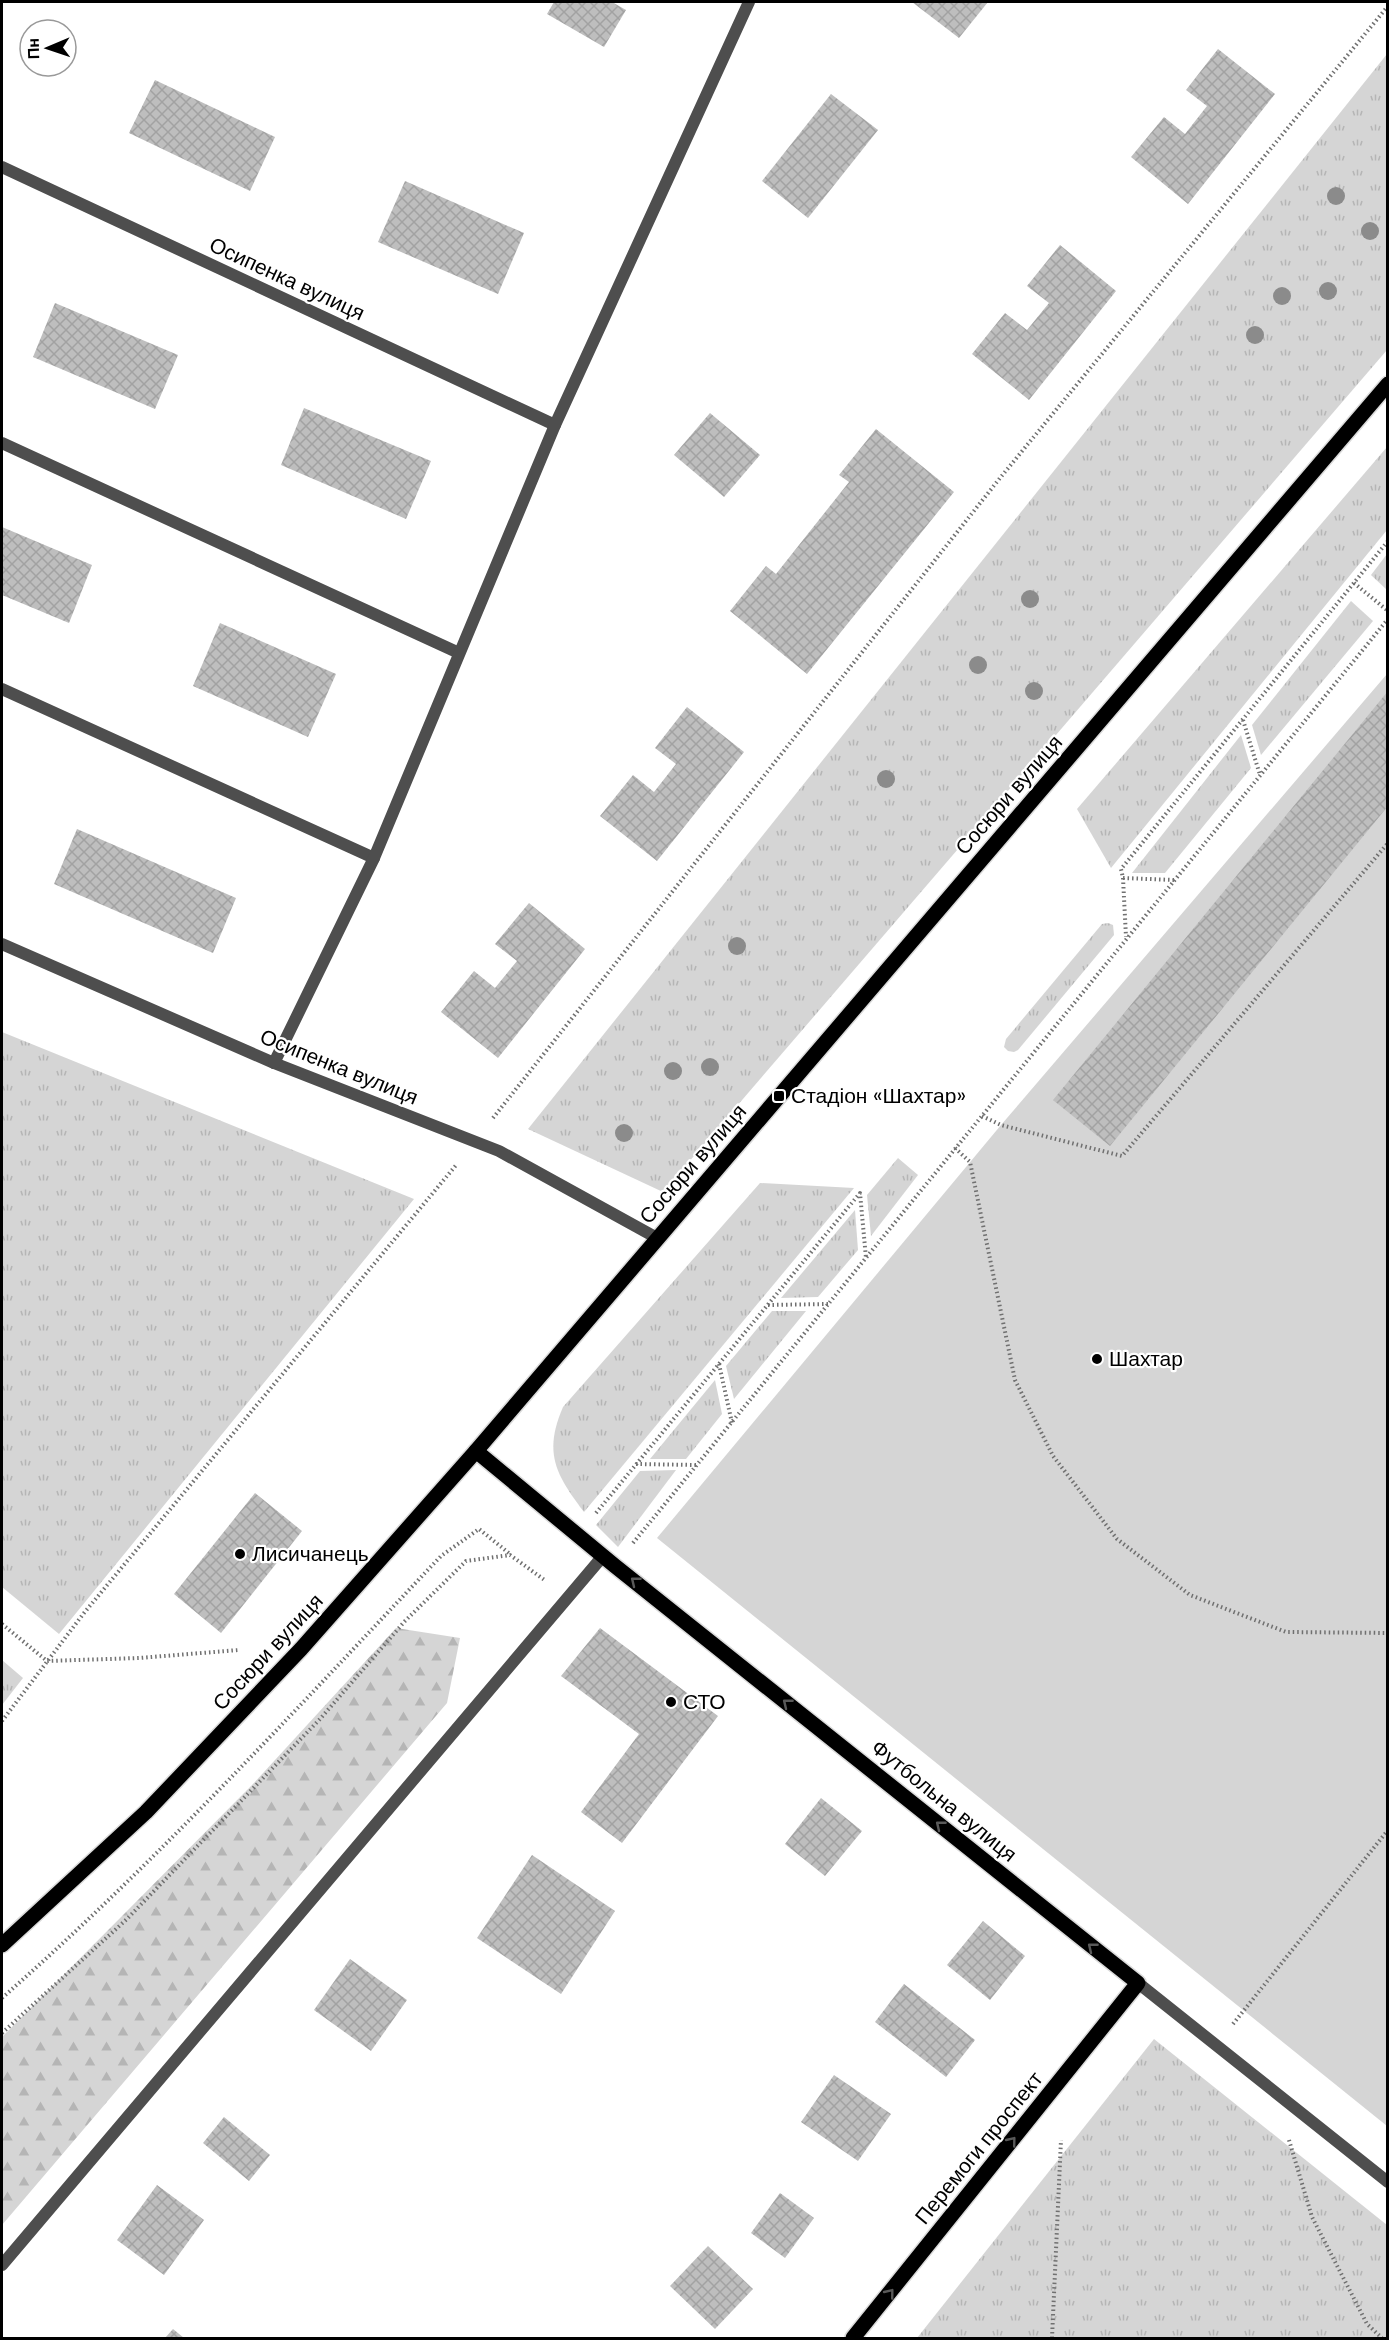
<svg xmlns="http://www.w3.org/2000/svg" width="1389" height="2340" viewBox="0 0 1389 2340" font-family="'DM Sans',sans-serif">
<defs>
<pattern id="grass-tufts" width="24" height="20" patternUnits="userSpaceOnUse" patternTransform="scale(1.5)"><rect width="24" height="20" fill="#d5d5d5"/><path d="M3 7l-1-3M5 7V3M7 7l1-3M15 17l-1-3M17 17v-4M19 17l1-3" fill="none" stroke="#b5b5b5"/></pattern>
<pattern id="forest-firs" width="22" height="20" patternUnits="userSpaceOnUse" patternTransform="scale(1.5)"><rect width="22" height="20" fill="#d5d5d5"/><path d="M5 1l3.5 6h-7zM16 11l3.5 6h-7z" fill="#b5b5b5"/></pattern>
<pattern id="building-cross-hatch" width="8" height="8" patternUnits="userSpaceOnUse" patternTransform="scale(1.5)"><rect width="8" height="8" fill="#bebebe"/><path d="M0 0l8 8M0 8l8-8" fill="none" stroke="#a2a2a2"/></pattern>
</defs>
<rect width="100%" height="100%" fill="#fff"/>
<g fill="url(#grass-tufts)">
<path d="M1387 54V350L663 1192 528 1129Z"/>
<path d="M1387 447V530L1111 868 1077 809Z"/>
<path d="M1387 554V590L1371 575Z"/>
<path d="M1351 601 1373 621 1261 755 1252 725Z"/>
<path d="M1241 735 1251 768 1165 873H1132Z"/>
<path d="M1108 923 1113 925 1114 935 1018 1050 1014 1052 1008 1051 1004 1047 1006 1039 1102 924Z"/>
<path d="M2 1032 414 1199 59 1634 2 1587Z"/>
<path d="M898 1158 918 1175 871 1236 867 1195Z"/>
<path d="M760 1183 854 1188 584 1512C556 1475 543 1453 563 1407Z"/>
<path d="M855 1210 858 1250 818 1297 781 1298Z"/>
<path d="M772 1311H806L734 1399 726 1366Z"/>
<path d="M715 1380 722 1414 686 1459H650Z"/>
<path d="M676 1470 618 1547 596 1525 640 1471Z"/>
<path d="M2 1660 23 1678 2 1705Z"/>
<path d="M1154 2039 1387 2225V2338H917Z"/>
</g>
<path fill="url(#forest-firs)" d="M396 1628 460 1638 447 1703 2 2225V2037L253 1784Z"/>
<path fill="#d5d5d5" d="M1387 674V2126L657 1538 1001 1125Z"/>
<g fill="url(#building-cross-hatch)">
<path d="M554 2H612L626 10 604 47 547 14Z"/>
<path d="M912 2H988L959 38Z"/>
<path d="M1218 49 1275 94 1188 204 1131 157 1164 117 1185 134 1207 106 1186 90Z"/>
<path d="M155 80 275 137 250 191 129 133Z"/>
<path d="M831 94 878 130 808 218 762 181Z"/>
<path d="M405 181 524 233 498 294 378 242Z"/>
<path d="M1060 245 1116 291 1029 400 972 354 1005 313 1027 330 1049 303 1027 286Z"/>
<path d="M55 303 178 355 155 409 33 357Z"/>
<path d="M304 408 431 461 406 519 281 465Z"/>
<path d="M710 413 760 455 724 497 674 455Z"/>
<path d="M876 429 954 492 807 674 730 611 766 566 776 574 849 482 839 475Z"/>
<path d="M2 527 92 565 69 623 2 595Z"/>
<path d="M220 623 336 674 308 737 193 686Z"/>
<path d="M1388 691V806L1110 1146 1053 1100Z"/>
<path d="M687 707 744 752 657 861 600 816 633 775 654 792 676 764 655 748Z"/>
<path d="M77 829 236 898 213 953 54 884Z"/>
<path d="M529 903 585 949 498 1058 441 1012 474 971 495 988 517 961 495 944Z"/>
<path d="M255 1493 302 1531 221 1633 174 1594Z"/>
<path d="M600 1628 718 1716 622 1843 581 1812 639 1734 561 1676Z"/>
<path d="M821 1798 862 1831 825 1876 785 1844Z"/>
<path d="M532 1855 615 1911 561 1994 477 1938Z"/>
<path d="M983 1921 1025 1956 990 2000 947 1965Z"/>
<path d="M350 1959 407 2000 371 2051 314 2010Z"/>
<path d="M904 1984 975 2040 946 2077 875 2022Z"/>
<path d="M834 2075 891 2114 858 2161 801 2122Z"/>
<path d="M224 2117 270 2155 249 2181 203 2143Z"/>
<path d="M157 2185 204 2220 164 2275 117 2240Z"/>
<path d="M780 2193 814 2218 785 2258 751 2233Z"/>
<path d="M708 2246 753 2289 715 2329 670 2286Z"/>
<path d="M173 2329 184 2338H165Z"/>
</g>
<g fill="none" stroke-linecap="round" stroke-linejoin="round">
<defs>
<g id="primary">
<path d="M476 1451 615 1566 1138 1983 853 2338"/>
<path d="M2 1945 146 1812 301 1649 476 1451 1388 384"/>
</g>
</defs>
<use href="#primary" stroke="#dbdbdb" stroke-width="18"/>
<g stroke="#707070" stroke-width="4" stroke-dasharray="1.5 3" stroke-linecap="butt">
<path d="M1354 583 1388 611"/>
<path d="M1243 720 1260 775"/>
<path d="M1123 878 1126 937"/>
<path d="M1174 880 1123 878 1121 869 1388 541"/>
<path d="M982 1116 1001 1125 1122 1156 1388 843"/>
<path d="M493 1118 1000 478 1388 6"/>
<path d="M955 1148 970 1162 1015 1380 1053 1456 1117 1539 1190 1595 1286 1632 1388 1633"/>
<path d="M768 1305 828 1304"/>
<path d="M719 1364 732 1423"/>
<path d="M636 1464 696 1465"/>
<path d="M596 1513 860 1193 866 1258"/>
<path d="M633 1543 1388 619"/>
<path d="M2 1624 47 1661 139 1658 239 1650"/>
<path d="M2 1721 84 1613 457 1164"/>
<path d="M2 1998C158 1861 298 1707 441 1556L479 1529 510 1554"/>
<path d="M1233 2024 1388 1830"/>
<path d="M2 2033 127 1919 320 1719 405 1621 466 1561 510 1555 546 1581"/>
<path d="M1289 2140 1312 2217 1367 2324 1382 2338"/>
<path d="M1052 2338 1061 2140"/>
</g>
<path stroke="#4e4e4e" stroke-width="12" d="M2 2265 603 1556"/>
<g stroke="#4e4e4e" stroke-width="12">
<path d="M2 167 555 425"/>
<path d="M2 443 459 653"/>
<path d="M2 689 374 858"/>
<path d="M2 944 274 1063 499 1151 657 1238"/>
<path d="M274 1063 374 858 555 425 749 2"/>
<path d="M1138 1983 1388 2182"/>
</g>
<use href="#primary" stroke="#000" stroke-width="15"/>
</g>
<g fill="#8b8b8b">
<circle cx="1336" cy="196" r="9"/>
<circle cx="1370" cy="231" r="9"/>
<circle cx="1328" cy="291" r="9"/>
<circle cx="1282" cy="296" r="9"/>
<circle cx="1255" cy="335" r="9"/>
<circle cx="1030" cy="599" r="9"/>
<circle cx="978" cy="665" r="9"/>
<circle cx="1034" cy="691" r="9"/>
<circle cx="886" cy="779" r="9"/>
<circle cx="737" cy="946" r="9"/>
<circle cx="710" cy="1067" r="9"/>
<circle cx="673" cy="1071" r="9"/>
<circle cx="624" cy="1133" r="9"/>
</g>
<defs><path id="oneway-chevron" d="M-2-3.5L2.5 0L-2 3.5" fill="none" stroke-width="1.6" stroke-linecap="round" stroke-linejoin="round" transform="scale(1.5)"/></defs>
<g stroke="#595959">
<use href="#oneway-chevron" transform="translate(635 1581) rotate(-141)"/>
<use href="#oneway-chevron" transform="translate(787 1703) rotate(-141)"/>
<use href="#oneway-chevron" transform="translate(940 1825) rotate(-141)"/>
<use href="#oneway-chevron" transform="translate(1092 1947) rotate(-141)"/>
<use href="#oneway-chevron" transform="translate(1012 2141) rotate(-51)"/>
<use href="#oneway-chevron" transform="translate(890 2293) rotate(-51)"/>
</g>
<g fill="#000" stroke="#fff" stroke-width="2">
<rect x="773" y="1090" width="12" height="12" rx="3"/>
<circle cx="1097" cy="1359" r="6"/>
<circle cx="240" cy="1554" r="6"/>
<circle cx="671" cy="1702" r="6"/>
</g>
<g text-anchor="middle" stroke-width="4.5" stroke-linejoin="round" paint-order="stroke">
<g font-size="21" fill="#000" stroke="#fff">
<text transform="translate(287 279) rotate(25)" y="7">Осипенка вулиця</text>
<text transform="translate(1009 795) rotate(-49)" y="7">Сосюри вулиця</text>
<text transform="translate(339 1067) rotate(22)" y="7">Осипенка вулиця</text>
<text transform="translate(693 1164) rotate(-49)" y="7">Сосюри вулиця</text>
<text transform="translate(268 1652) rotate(-47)" y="7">Сосюри вулиця</text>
<text transform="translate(944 1801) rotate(39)" y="7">Футбольна вулиця</text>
<text transform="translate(979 2148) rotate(-51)" y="7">Перемоги проспект</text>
</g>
<g font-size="21" fill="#000" stroke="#fff" text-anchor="start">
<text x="791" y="1103">Стадіон «Шахтар»</text>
<text x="1109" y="1366">Шахтар</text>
<text x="252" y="1561">Лисичанець</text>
<text x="683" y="1709">СТО</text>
</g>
</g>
<rect width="1389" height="2340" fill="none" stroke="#000000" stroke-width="6"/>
<g transform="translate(48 48) rotate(268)"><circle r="28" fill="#ffffff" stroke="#999999" stroke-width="1.5"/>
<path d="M0-4.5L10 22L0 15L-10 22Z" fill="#000000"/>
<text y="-9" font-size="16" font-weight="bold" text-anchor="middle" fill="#000000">Пн</text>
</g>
</svg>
